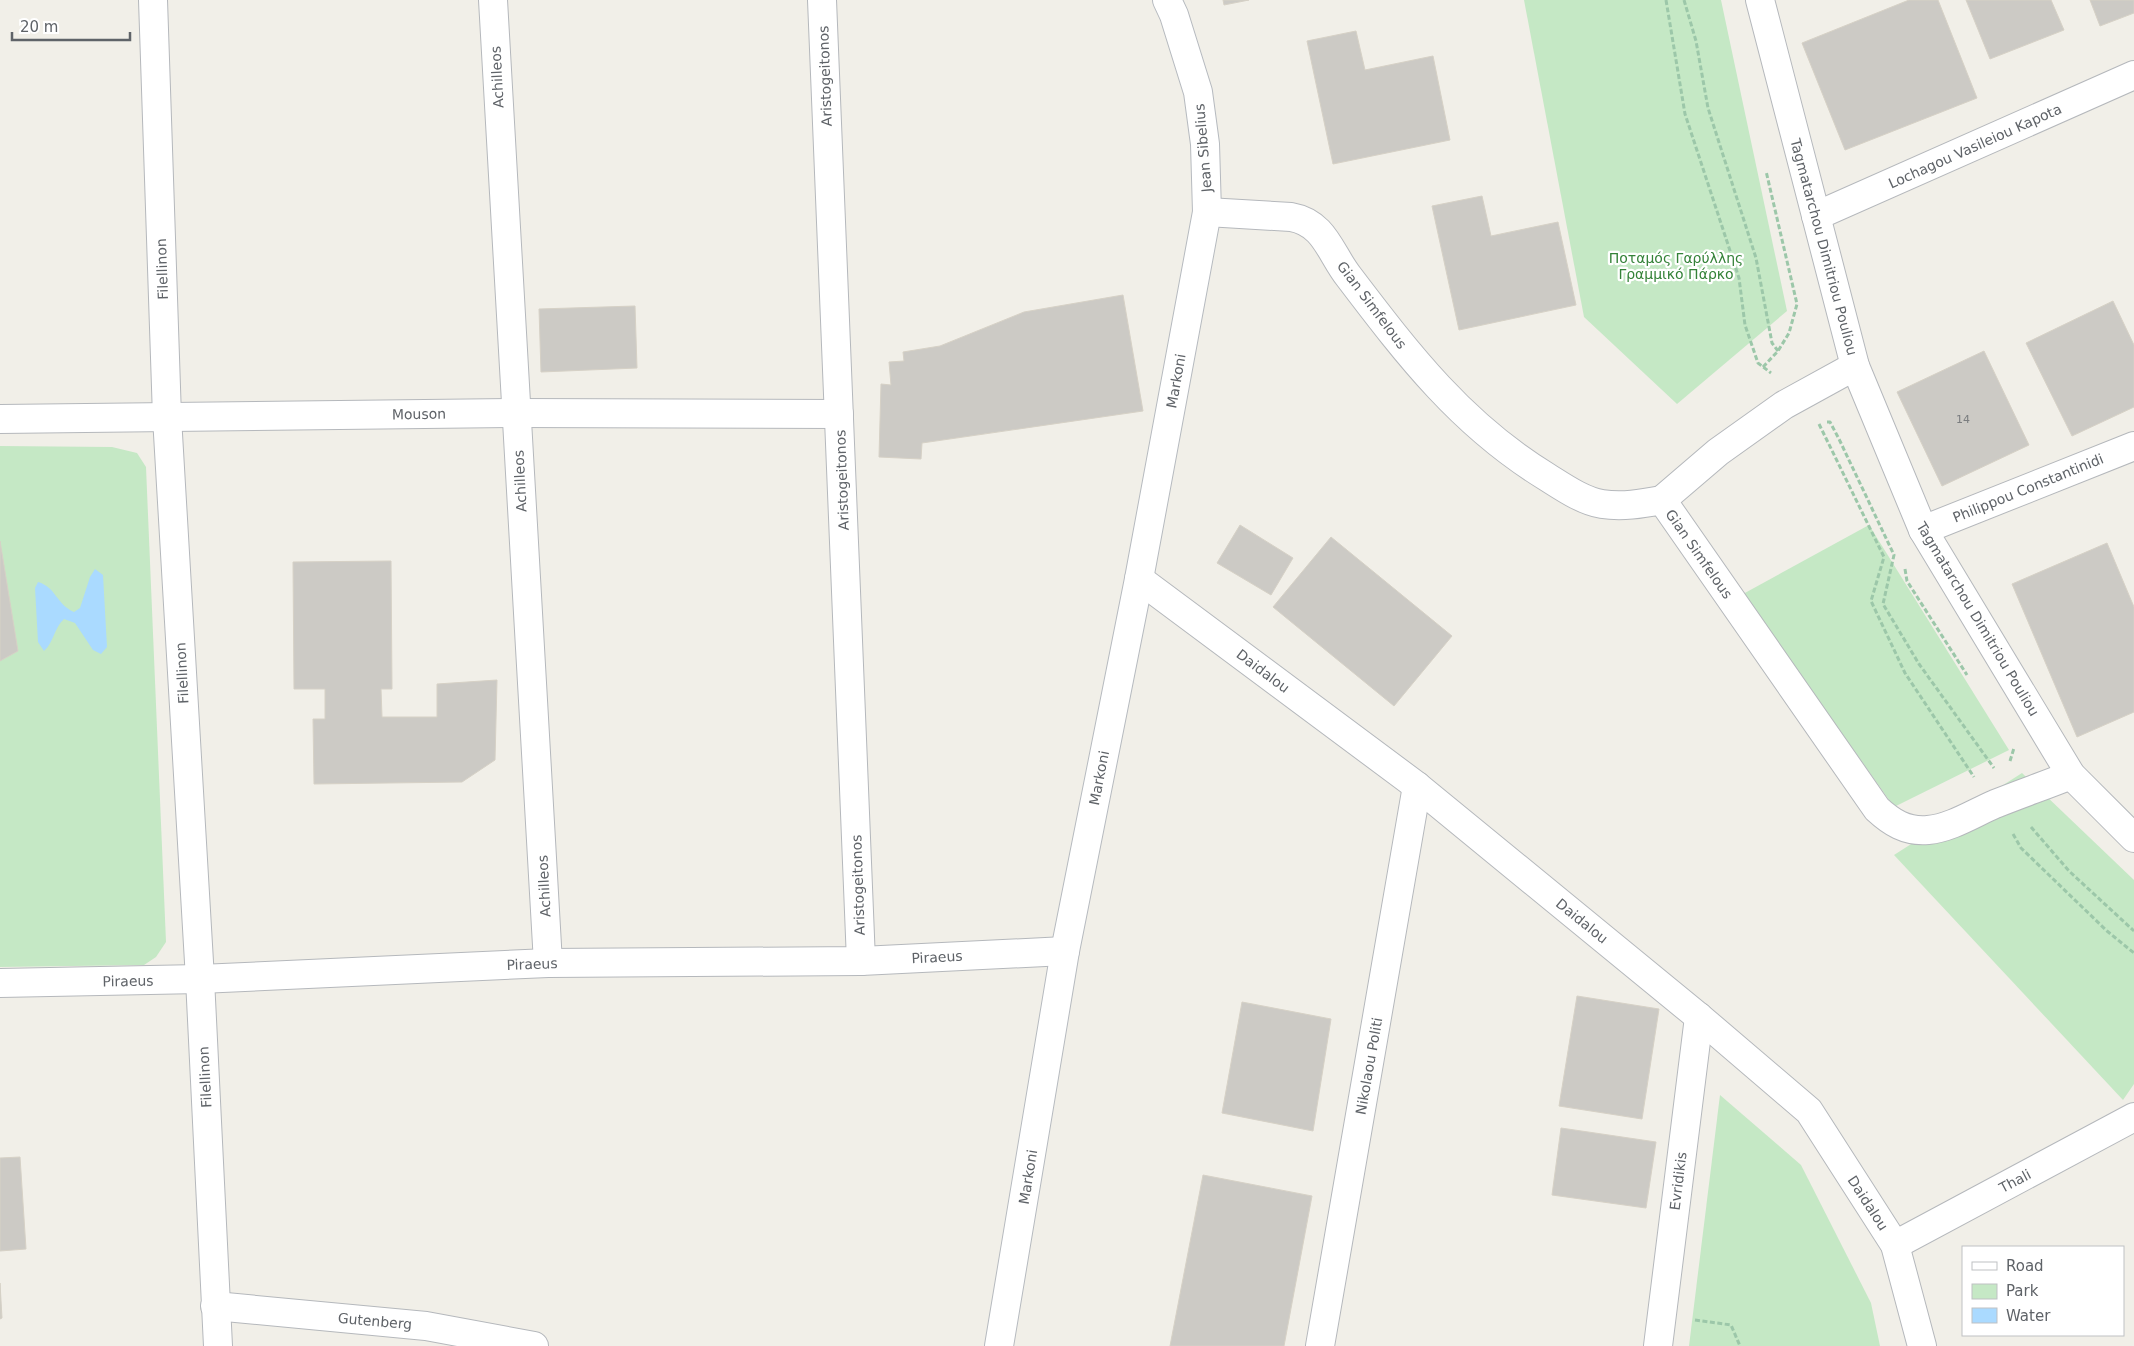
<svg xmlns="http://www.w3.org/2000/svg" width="2134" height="1346" viewBox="0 0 2134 1346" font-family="'DejaVu Sans',sans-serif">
<rect width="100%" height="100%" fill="#f1efe8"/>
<g fill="#c5e8c5">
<path d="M1524 0H1721L1787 311 1677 404 1584 317Z"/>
<path d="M0 446 112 447 137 453 146 467 166 942 156 957 144 965 0 967Z"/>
<path d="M1869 525 2009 750 1894 807 1743 594Z"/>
<path d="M2022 773 2134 880V1084L2123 1100 1894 855Z"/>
<path d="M1720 1095 1801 1165 1871 1303 1880 1346H1689Z"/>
</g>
<path fill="#aadaff" d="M95 569 103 575 107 647 101 654 93 650 75 623 64 619C54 628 54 642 44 651L38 642 35 588 38 582C56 587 56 604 74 612L80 608 90 577Z"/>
<g fill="#cccac5" stroke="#d6d1c6">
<path d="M1223 0H1249L1224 5Z"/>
<path d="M1909 0H1938L1977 98 1845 150 1802 43Z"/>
<path d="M1966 0H2051L2064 30 1990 59Z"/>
<path d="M2090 0H2134V13L2100 26Z"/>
<path d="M1356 31 1365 70 1433 56 1450 140 1333 164 1307 41Z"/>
<path d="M1482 196 1491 236 1558 222 1576 305 1459 330 1432 206Z"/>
<path d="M1123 295 1143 411 922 443 921 459 879 457 881 384 891 385 889 362 904 361 903 352 940 346 1024 312Z"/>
<path d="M2113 301 2134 345V407L2072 436 2026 343Z"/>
<path d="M635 306 637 368 541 372 539 309Z"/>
<path d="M1984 351 2029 445 1942 486 1897 392Z"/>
<path d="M1240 525 1293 558 1271 595 1217 563Z"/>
<path d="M1331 537 1452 636 1394 706 1273 607Z"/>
<path d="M0 541 18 651 0 661Z"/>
<path d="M2107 543 2134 607V712L2077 737 2012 584Z"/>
<path d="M391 561 392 689H381L382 717H437V684L497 680 495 760 462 782 314 784 313 719H325V689H294L293 562Z"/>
<path d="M1577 996 1659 1009 1642 1119 1559 1106Z"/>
<path d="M1242 1002 1331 1019 1313 1131 1222 1113Z"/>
<path d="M1561 1128 1656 1142 1646 1208 1552 1195Z"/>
<path d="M20 1157 26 1249 0 1251V1158Z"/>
<path d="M1203 1175 1312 1196 1284 1346H1170Z"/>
<path d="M0 1283 2 1318 0 1319Z"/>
</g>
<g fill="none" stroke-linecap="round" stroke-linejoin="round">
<defs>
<g id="street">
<path d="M153 0 167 417 200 979 218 1346"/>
<path d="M493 0 548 963"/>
<path d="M822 0 861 961"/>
<path d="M1760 0 1855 366 1923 530 2071 775 2134 838"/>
<path d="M1207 212 1291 217C1325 223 1330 253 1349 277 1409 356 1462 425 1547 477 1563 487 1583 501 1602 504 1622 507 1641 504 1662 500L1877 809C1891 822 1906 832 1928 830 1951 828 1974 813 1995 804 2020 794 2046 785 2071 775"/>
<path d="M1816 216 2134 75"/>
<path d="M0 419 517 413 839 414"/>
<path d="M1662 500 1718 452 1784 405 1855 366"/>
<path d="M1923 530 2134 446"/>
<path d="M1139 579 1417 786 1699 1017 1809 1111 1895 1245 1922 1346"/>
<path d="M0 983 200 979 548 963 861 961 1065 951"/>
<path d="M1895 1245 2134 1117"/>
<path d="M215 1306 426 1326 534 1346"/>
<path d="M1320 1346 1417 786"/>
<path d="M1658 1346 1699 1017"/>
</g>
<path id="secondary" d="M999 1346 1065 951 1139 579 1207 212 1205 144 1198 92 1174 15 1167 0"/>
</defs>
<use href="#street" stroke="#b5b8bc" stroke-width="30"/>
<use href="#secondary" stroke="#b6babf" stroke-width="30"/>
<g stroke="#9cc7a9" stroke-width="3" stroke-dasharray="5 2.5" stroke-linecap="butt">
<path d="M1666 0 1685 114 1739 278 1745 325 1758 363 1771 373"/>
<path d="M1684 0 1696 41 1708 108 1756 258 1772 343 1778 351"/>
<path d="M1763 367 1778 351 1789 333 1797 304 1766 171"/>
<path d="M1827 422H1830L1839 439 1894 555 1883 604 1919 664 1994 768"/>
<path d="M1819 424 1884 557 1871 601 1905 673 1974 777"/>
<path d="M1905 569 1907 581 1967 675"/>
<path d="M2010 761 2014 748"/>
<path d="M2031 827 2069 871 2134 931"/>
<path d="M2013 834 2021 848 2107 931 2134 953"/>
<path d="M1695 1320 1731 1325 1740 1346"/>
</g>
<use href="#street" stroke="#fff" stroke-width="28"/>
<use href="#secondary" stroke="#fff" stroke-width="28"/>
</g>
<g text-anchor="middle" stroke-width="4.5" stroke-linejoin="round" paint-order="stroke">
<g font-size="11" fill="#7a7d7f">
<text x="1963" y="423">14</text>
</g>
<g font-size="14" fill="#5f6368" stroke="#fff">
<text transform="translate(825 76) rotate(-92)" y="5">Aristogeitonos</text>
<text transform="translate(497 77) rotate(-93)" y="5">Achilleos</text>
<text transform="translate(1975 146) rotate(-24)" y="5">Lochagou Vasileiou Kapota</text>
<text transform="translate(1203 148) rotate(-95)" y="5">Jean Sibelius</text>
<text transform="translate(1824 247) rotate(75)" y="5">Tagmatarchou Dimitriou Pouliou</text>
<text transform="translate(162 269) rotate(-92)" y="5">Filellinon</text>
<text transform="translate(1372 305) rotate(53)" y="5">Gian Simfelous</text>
<text transform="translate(1176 381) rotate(-80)" y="5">Markoni</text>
<text transform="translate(419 414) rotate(-1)" y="5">Mouson</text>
<text transform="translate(842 480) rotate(-92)" y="5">Aristogeitonos</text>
<text transform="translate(520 481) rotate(-93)" y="5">Achilleos</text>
<text transform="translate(2028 488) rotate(-22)" y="5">Philippou Constantinidi</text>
<text transform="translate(1699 554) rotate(55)" y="5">Gian Simfelous</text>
<text transform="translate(1978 619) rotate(59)" y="5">Tagmatarchou Dimitriou Pouliou</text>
<text transform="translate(1263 671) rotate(37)" y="5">Daidalou</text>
<text transform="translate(182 673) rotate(-93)" y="5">Filellinon</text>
<text transform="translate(1099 778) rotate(-79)" y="5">Markoni</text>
<text transform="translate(858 885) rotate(-92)" y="5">Aristogeitonos</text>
<text transform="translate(544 886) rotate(-93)" y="5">Achilleos</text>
<text transform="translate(1582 921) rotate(39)" y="5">Daidalou</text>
<text transform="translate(937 957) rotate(-3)" y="5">Piraeus</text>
<text transform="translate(532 964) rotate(-2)" y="5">Piraeus</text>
<text transform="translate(128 981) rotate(-1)" y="5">Piraeus</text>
<text transform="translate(1369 1066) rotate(-80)" y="5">Nikolaou Politi</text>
<text transform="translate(205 1077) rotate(-93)" y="5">Filellinon</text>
<text transform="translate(1028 1177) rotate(-81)" y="5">Markoni</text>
<text transform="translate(1678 1181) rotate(-83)" y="5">Evridikis</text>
<text transform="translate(2015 1181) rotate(-28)" y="5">Thali</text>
<text transform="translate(1868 1203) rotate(57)" y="5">Daidalou</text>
<text transform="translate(375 1321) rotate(5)" y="5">Gutenberg</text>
</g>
<g font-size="14" fill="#348238" stroke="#fff">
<text x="1676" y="263">Ποταμός Γαρύλλης<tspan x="1676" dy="16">Γραμμικό Πάρκο</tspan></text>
</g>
</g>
<rect x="1962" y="1246" width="162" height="90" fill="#ffffff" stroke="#bfc1c3"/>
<rect x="1972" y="1262" width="25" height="8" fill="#ffffff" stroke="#bfc1c3"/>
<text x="2006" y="1271" font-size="15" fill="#5f6368">Road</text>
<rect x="1972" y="1284" width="25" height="15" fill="#c5e8c5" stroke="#bfc1c3"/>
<text x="2006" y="1296" font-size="15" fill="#5f6368">Park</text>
<rect x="1972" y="1308" width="25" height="15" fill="#aadaff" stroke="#bfc1c3"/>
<text x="2006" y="1321" font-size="15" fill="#5f6368">Water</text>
<path d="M12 32v8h118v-8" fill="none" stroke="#5f6368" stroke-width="2.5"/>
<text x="20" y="32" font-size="15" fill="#5f6368" stroke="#ffffff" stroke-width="4" paint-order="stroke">20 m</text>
</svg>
